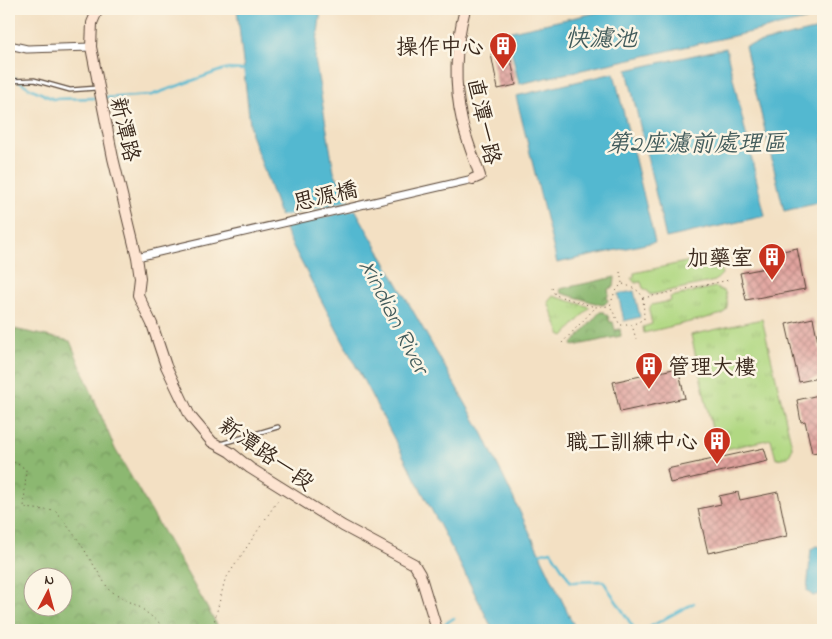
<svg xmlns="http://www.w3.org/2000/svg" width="832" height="639" viewBox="0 0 832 639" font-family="'Indie Flower','LXGW WenKai TC',sans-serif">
<defs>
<pattern id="grass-tufts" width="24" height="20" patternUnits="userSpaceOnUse" patternTransform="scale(1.25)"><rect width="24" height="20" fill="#b1d883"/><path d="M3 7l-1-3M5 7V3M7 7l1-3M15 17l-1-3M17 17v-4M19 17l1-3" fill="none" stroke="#99ba71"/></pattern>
<pattern id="forest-crowns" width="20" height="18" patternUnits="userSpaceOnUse" patternTransform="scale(1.25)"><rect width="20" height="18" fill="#8cb871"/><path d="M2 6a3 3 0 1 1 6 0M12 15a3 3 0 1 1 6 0" fill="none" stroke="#74965c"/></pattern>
<pattern id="building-cross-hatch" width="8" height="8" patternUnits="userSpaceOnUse" patternTransform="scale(1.25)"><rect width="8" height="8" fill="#e1a39e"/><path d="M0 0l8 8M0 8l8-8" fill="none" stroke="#b88580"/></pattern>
</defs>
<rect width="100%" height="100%" fill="#fcf5e5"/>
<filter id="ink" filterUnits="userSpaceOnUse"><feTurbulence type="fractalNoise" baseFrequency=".02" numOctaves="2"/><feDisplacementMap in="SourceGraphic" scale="10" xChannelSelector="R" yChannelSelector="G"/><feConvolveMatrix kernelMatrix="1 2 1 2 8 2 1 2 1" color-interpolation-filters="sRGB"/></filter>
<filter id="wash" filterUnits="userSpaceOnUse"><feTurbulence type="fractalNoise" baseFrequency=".0096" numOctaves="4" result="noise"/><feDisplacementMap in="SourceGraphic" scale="20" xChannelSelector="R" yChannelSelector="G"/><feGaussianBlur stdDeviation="1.12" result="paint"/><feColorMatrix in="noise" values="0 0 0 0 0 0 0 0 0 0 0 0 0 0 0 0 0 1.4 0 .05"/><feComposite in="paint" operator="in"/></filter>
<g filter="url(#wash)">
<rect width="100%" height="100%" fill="#f3e0c3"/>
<g fill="url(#grass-tufts)" stroke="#768150">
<path d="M714 256 719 260 722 274 715 281 650 295 647 290 643 288 641 282 635 283 631 278 634 277V273Z"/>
<path d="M715 287 725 292C727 301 730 307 723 314L644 333 643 327 652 324 649 311 651 305 671 301 670 297Z"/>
<path d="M553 296 590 307 564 336 560 334 548 302Z"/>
<path d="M762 319 792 446 791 452 788 457 776 459 771 439 717 451 691 335Z"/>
</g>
<g fill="url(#forest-crowns)" stroke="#647148" fill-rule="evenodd">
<path d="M615 277 614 287 608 289 609 295 607 296 608 301 605 304 602 305 561 293 560 289Z"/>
<path d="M600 312H604L608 316 610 322H613L615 330 620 329 621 336 573 346 572 344Z"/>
<path d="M9 328 70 341 115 449 220 630H9ZM32 576H62V606H32Z"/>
</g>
<g fill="#52b8d0" stroke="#467177">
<path d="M237 9H321L315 59 334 172 483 434 576 630H493L459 562 288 237 251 134Z"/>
<path d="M613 9H823V16L519 84 507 32Z"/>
<path d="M823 28V202L784 211 745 46Z"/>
<path d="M726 48 765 216 666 238 627 70Z"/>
<path d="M614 73 655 242 557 263 516 96Z"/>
<path d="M634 291 640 317 624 321 618 294Z"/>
<path d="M816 546 823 547V590L820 594 813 596 807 591 811 549Z"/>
</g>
<path fill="#f3e0c3" d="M353 200 358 209 282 227 278 217Z"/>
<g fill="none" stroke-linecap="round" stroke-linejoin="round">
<g stroke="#52b8d0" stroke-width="2.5">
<path d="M9 74 28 87 53 99 98 98"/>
<path d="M103 98 152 95 225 69 245 70"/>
<path d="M538 554 551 551 571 582 603 581 635 630"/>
<path d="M440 627 454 618"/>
<path d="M644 630 694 603"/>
</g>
</g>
<g id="blocks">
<g fill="url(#building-cross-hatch)">
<path d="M509 50 516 85 498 89 491 54Z"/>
<path d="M797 248 805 289 746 300 740 273 781 265 778 252Z"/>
<path d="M813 318 823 365V377L799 382 786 324Z"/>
<path d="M678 368 685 398 620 412 613 382Z"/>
<path d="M823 394V451L812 453 805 421 801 422 797 400Z"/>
<path d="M764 448 768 461 670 483 667 469Z"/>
<path d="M738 492 740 500 778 492 787 536 708 553 698 509 721 504 719 496Z"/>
</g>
</g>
</g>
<g filter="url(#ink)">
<use href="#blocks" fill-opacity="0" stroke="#574537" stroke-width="1"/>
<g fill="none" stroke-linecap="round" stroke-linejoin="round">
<defs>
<g id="lane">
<path d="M9 81 34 80 70 90 97 88"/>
<path d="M220 444 278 427"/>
</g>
<g id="street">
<path d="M9 45 27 49 91 47"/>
<path d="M137 257 473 179"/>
</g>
<g id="secondary">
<path d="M98 9 92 23 91 47 113 158 137 257 140 278 138 295 152 324 166 366 190 416 212 442 230 452 250 468 343 526 414 564 420 574 437 630"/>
<path d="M465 9C455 47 453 82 462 121 466 139 474 158 480 176L473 179"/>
</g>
</defs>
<use href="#lane" stroke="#574537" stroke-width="5.5"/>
<use href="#street" stroke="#574537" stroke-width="9"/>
<use href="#secondary" stroke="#574537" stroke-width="12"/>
<g stroke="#574537" stroke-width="1" stroke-dasharray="1 4" stroke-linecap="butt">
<path d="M620 272 622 283 614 294 610 306 620 325H632L636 339"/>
<path d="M623 284C646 292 643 296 644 319L632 325"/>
<path d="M552 288 555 295 595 307 610 306"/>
<path d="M643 298 729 280"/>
<path d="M562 343 595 308"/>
<path d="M9 464 14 462 26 469 24 508 56 511 79 541 109 590 141 608 168 630"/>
<path d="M212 630 225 580 280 497"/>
</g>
<use href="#lane" stroke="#fff" stroke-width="3"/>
<use href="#street" stroke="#fff" stroke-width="7"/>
<use href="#secondary" stroke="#fde4d1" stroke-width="10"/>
</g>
</g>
<defs>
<symbol id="building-pin" viewBox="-11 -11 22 30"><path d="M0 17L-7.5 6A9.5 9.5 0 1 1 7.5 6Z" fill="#c8321e" stroke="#fcf5e5"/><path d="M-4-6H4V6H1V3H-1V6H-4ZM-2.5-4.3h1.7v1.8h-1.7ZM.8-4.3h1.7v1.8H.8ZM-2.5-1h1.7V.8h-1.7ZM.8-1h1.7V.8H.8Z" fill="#fff"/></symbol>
</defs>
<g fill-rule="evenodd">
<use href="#building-pin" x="487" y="30" width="32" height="43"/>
<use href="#building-pin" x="756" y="241" width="32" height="43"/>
<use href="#building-pin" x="633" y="350" width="32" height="43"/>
<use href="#building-pin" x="701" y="425" width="32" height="43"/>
</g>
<g text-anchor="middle" stroke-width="5" stroke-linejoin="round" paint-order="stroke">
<g font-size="22" fill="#3b2a1e" stroke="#fcf5e5" text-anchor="end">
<text x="484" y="54">操作中心</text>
<text x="753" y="265">加藥室</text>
<text x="668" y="374" text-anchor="start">管理大樓</text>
<text x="698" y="449">職工訓練中心</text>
</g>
<g font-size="22" fill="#3b2a1e" stroke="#fcf5e5">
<text transform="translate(485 121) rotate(78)" y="8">直潭一路</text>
<text transform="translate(126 129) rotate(77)" y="8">新潭路</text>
<text transform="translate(325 195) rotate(-13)" y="8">思源橋</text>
<text transform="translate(267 453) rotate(35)" y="8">新潭路一段</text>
</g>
<g font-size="24" font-style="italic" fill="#435c5c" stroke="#fcf5e5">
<text x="601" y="46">快濾池</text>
<text x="696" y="151">第2座濾前處理區</text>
<text transform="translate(395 316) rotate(63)" y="8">Xindian River</text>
</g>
</g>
<rect width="832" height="639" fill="none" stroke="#fcf5e5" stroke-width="30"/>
<g transform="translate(48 592) rotate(6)"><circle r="24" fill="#fcf5e5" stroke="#afa495"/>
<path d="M0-4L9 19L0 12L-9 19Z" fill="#c8321e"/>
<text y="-8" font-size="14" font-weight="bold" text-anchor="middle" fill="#3b2a1e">N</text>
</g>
</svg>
